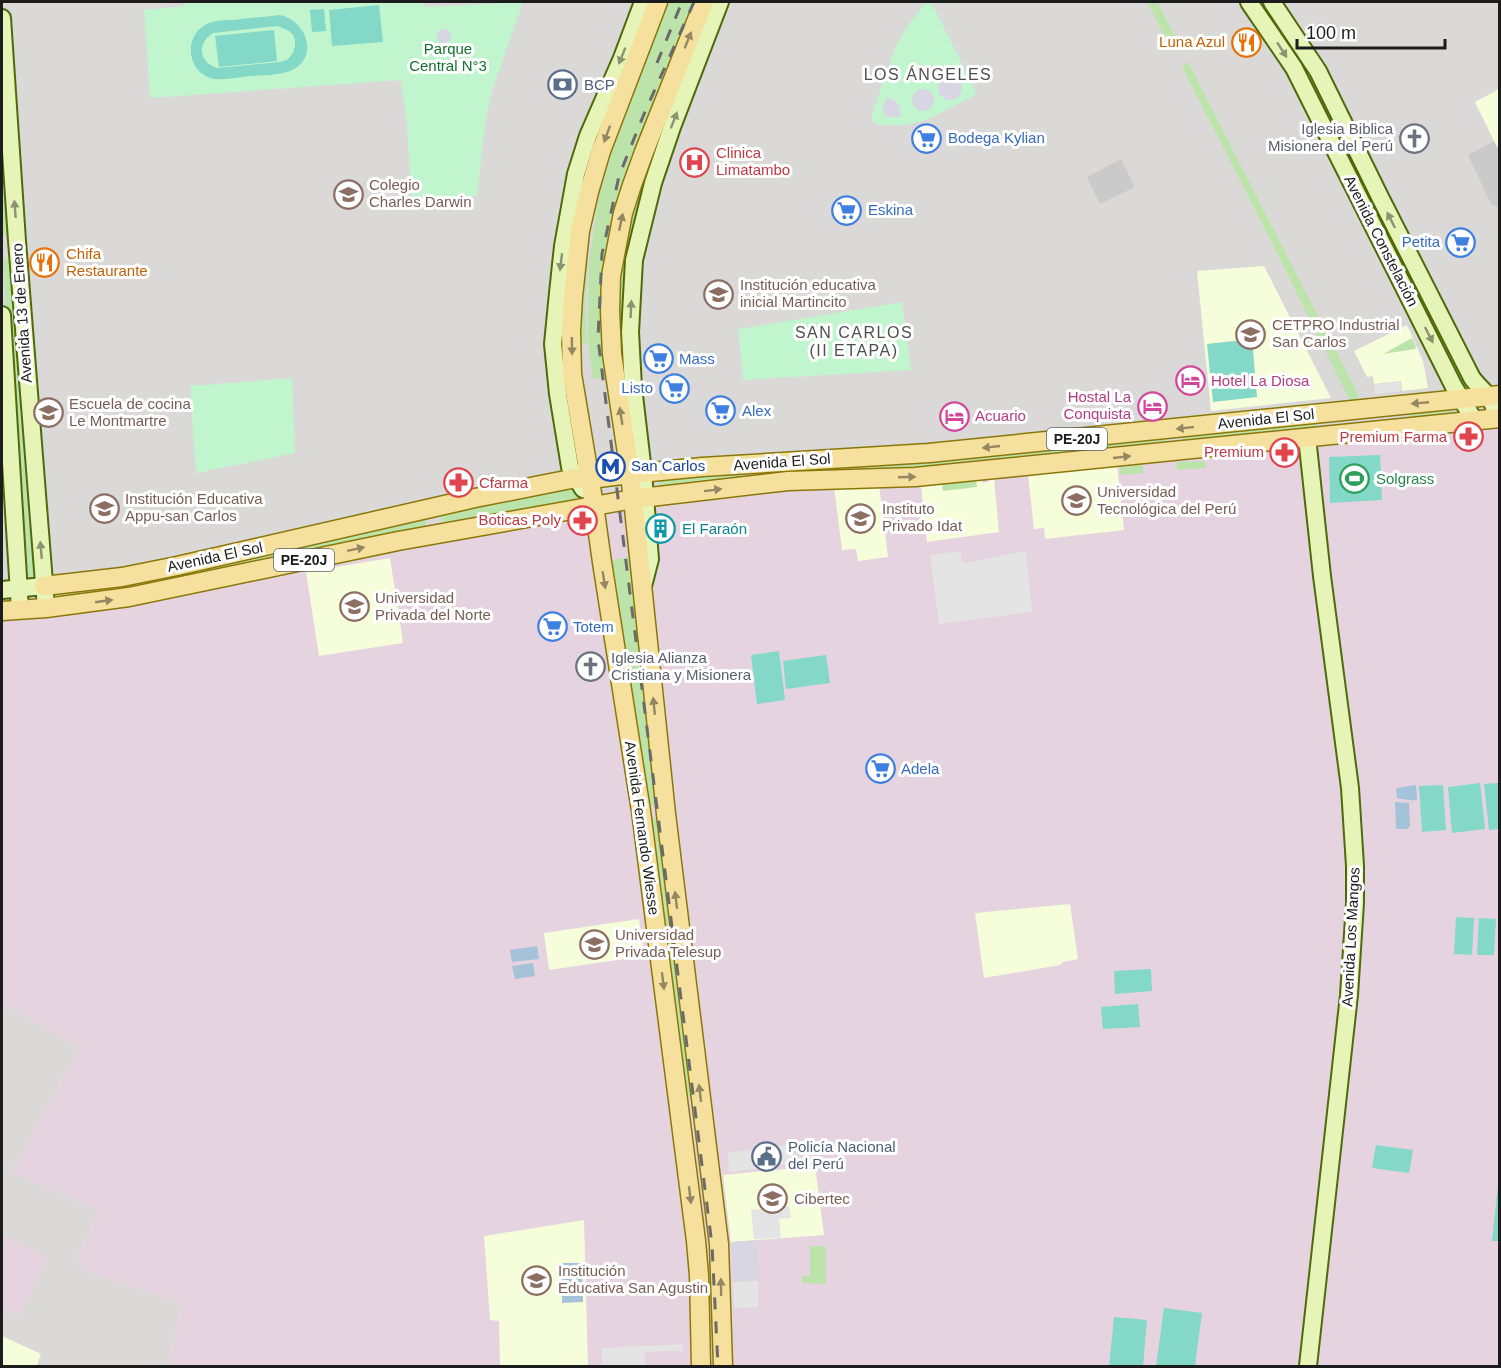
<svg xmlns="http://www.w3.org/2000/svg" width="1501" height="1368" viewBox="0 0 1501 1368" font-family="Helvetica,sans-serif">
<rect width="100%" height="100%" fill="#ecebe2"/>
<g fill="#dad9d8">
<path d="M2 2H1499V409L1031 455 127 588 2 599Z"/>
<path d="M2 1003 80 1047 12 1172 99 1211 77 1259 84 1270 182 1303 168 1366H2V1309L20 1316 46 1257 2 1236Z"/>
</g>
<g fill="#e5d4df">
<path d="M1499 409V1366H168L182 1303 84 1270 77 1259 99 1211 12 1172 80 1047 2 1003V599L127 588 228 566 571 495 702 482 1031 455Z"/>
<path d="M2 1236 47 1257 20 1316 2 1309Z"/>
</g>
<g fill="#f6fdda">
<path d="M1499 89V151L1475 102Z"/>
<path d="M1264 266 1331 398 1211 411 1197 271Z"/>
<path d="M1407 325 1423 361 1428 388 1402 391 1401 381 1374 384 1373 376 1367 377 1354 351Z"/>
<path d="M1117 464 1124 530 1045 539 1044 528 1034 529 1028 475Z"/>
<path d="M981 479 983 483 988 482 990 479H994L999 532 927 542 921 486Z"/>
<path d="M879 484 888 557 858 561 856 549 842 550 834 487Z"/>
<path d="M390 558 403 643 319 656 306 572Z"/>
<path d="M1070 904 1078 959 1063 962 1060 965 984 978 975 913Z"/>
<path d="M639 919 644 956 549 970 544 933Z"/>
<path d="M815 1166 824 1235 731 1242 723 1175Z"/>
<path d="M584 1220 588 1366H500L499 1321 490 1320 484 1236Z"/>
<path d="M2 1336 41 1354 37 1366H2Z"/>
</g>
<g fill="#cacaca">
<path d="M1423 124 1431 140 1405 152 1397 136Z"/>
<path d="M1494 141 1499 151V205L1497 207 1491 204 1468 155Z"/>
<path d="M1121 159 1135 187 1100 204 1087 177Z"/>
</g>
<g fill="#bce4aa">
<path d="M668 2H697L624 190 604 351 605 378 593 379 588 343V306L589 265 597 204 613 149Z"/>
<path d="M1147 2H1157L1180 45V48L1175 50 1171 49Z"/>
<path d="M1274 17 1297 44 1473 389 1462 392 1269 21Z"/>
<path d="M1186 63 1189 64 1359 396 1352 402 1350 401 1271 241 1183 69 1184 65Z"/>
<path d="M2 75 10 234 4 235 2 234Z"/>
<path d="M638 174 646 177 629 239 625 281 631 448 616 345 618 248Z"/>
<path d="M4 259H11L36 576 30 578 25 575 3 263Z"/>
<path d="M582 260 588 262 585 305 587 344H578Z"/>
<path d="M1412 338 1416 347 1415 349 1383 354Z"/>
<path d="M1452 405 1453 415 1411 420 1409 408Z"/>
<path d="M1315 421 1317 430 1184 444 1182 436Z"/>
<path d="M1166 437 1167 446 904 473 760 476 759 470Z"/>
<path d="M1205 461 1206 468 1177 470V462Z"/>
<path d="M1143 465V473L1121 475 1120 467Z"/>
<path d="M739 470 741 475 740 481 659 493V475Z"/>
<path d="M976 480 977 487 943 491 942 484Z"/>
<path d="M580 487 584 497 582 499 446 527 443 523 441 516 445 514Z"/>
<path d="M421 518 425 520 426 527 144 591 56 599 57 591Z"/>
<path d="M630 557 658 801 656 805 647 806 646 802 621 618 612 560Z"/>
<path d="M658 818 693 1096 685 1097 651 819Z"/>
<path d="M810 1246H826V1284L802 1283V1276H810Z"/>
</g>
<g fill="#c0f5ce">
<path d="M185 2H419L427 7 523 2 492 91 485 124 477 196 412 203 407 127 401 80 150 98 144 10 185 6Z"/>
<path d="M926 2H931L977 94 927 120 906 125H878L872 121V114L895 48 906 28Z"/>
<path d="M902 302 911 370 743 380 738 329Z"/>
<path d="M292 378 295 453 196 473 190 386Z"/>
</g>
<g fill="#83d8c7" fill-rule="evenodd">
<path d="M379 5 383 42 332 46 329 10Z"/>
<path d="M324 9 326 31 312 32 310 10Z"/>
<path d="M280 15C307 21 319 57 292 70 280 76 257 75 242 77 232 78 220 81 210 78 186 70 184 35 207 24 215 20 225 20 234 20 249 18 265 17 280 15ZM278 26 289 31 293 35 295 40V46L293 53 287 60 280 62 218 68C199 63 196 44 213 33Z"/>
<path d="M274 30 277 61 219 67 215 36Z"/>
<path d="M1252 339 1257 397 1213 402 1207 344Z"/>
<path d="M1380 455 1382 500 1330 503 1329 457Z"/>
<path d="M779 651 785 700 757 704 751 655Z"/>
<path d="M826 655 830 683 786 689 783 661Z"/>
<path d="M1480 783 1485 829 1452 833 1448 787Z"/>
<path d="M1499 783V829L1489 830 1484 784Z"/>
<path d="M1443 785 1446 830 1422 832 1419 786Z"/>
<path d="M1456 917 1474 918 1472 955 1454 954Z"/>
<path d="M1479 918 1496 919 1494 955H1477Z"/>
<path d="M1151 969 1152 991 1115 994 1114 971Z"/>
<path d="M1138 1004 1140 1027 1103 1029 1101 1007Z"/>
<path d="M1376 1145 1413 1150 1409 1173 1372 1168Z"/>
<path d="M1499 1175 1500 1241H1492Z"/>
<path d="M1164 1308 1202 1313 1195 1366H1156Z"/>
<path d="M1114 1317 1147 1320 1143 1366H1109Z"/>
</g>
<g fill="#e4e4e4">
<path d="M1400 382 1401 391 1375 394 1374 385Z"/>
<path d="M960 551 962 560 965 563 1026 551 1032 612 939 624 930 555Z"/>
<path d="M791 1144 794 1163 729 1172 728 1153Z"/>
<path d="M789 1206 791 1218 779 1219 781 1238 754 1239 751 1210Z"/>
<path d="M758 1281V1307L734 1308 733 1282Z"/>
<path d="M683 1344V1351L645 1352V1366H602V1348Z"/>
</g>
<g fill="#d8d6e2">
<circle cx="444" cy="36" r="7"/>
<circle cx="950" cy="88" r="12"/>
<circle cx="923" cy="100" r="11"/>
<path d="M887 97 896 101 900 107 901 117H887L884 114 882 109Z"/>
<path d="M757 1240 758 1280 733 1281 732 1242Z"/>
</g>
<g fill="#a4c3d8">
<path d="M1416 785 1417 800C1412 801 1402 799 1397 798L1396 788Z"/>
<path d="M1395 802 1409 803 1410 826 1407 829H1398L1396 828Z"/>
<path d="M537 946 539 959 512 962 510 950Z"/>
<path d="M533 963 535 976 515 979 512 966Z"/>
<path d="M562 1263H582L583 1302 562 1303Z"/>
</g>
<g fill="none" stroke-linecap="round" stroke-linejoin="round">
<defs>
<g id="secondary">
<path d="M1249 2 1294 68 1454 387 1474 420"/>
<path d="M1272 2 1318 71 1380 197 1472 378C1483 393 1496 397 1495 418"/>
<path d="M2 18 17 241 46 608"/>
<path d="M2 315 20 610"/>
<path d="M1307 437 1322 576 1350 788 1355 866V903L1349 995 1308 1366"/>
<path d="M583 489 570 467 558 394 553 344 558 293 563 246 576 174 588 136 622 58 643 2"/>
<path d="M643 586 650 559 643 472 633 387 630 332 634 260 653 183 672 127 720 2"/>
<path d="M2 590 44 586"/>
</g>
<g id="primary">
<path d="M658 2 601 151 589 192 580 231 573 297 571 331 572 374 594 505 602 562 641 811 696 1241 699 1275 701 1366"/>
<path d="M704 2 644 152 632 185 623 213 611 276 610 311 612 354 628 460 633 499 666 814 719 1244 723 1366"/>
<path d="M44 586 122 577 177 566 475 498 576 478 590 479 630 474 702 467 929 453 1500 395"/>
<path d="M2 611 46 608 129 597 398 541 633 499 788 481 915 477 1015 467 1500 418"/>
</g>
</defs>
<use href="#secondary" stroke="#4e6a0b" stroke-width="20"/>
<use href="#primary" stroke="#8a7709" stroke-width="21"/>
<use href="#secondary" stroke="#e6f5b7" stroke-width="16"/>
<use href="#primary" stroke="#f6e09d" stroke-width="18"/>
<g stroke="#6a6a6a" stroke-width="3" stroke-dasharray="12 12" stroke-linecap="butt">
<path d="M694 2 644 114 619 176 602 254 598 339 712 1245 718 1366"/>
<path d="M657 63 682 2"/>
</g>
</g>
<defs><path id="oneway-solid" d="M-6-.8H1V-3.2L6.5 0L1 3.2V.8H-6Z" transform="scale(1.5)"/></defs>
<g fill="#948863">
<use href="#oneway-solid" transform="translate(688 40) rotate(-68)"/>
<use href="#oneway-solid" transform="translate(607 134) rotate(110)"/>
<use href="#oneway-solid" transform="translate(621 222) rotate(-78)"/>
<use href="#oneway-solid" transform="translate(572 346) rotate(89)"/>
<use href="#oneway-solid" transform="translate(1420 403) rotate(175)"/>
<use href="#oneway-solid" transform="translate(621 416) rotate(-99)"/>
<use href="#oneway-solid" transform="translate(1185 428) rotate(174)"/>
<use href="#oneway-solid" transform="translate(991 447) rotate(174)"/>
<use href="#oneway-solid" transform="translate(1122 457) rotate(-6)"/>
<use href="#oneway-solid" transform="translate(907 477) rotate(-2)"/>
<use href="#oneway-solid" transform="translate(713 490) rotate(-7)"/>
<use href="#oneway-solid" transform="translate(356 549) rotate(-12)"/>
<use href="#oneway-solid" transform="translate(604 580) rotate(81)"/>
<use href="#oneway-solid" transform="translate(104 601) rotate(-8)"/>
<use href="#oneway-solid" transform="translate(654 706) rotate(-96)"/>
<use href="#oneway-solid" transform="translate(676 900) rotate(-97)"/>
<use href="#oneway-solid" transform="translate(663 981) rotate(83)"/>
<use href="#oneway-solid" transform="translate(700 1093) rotate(-97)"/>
<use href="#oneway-solid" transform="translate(690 1195) rotate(83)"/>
<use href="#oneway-solid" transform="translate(721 1287) rotate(-91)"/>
</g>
<g fill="#8b9371">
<use href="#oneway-solid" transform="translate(1282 50) rotate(57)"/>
<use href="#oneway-solid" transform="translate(622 56) rotate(112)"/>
<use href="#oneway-solid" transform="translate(674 120) rotate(-69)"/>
<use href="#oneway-solid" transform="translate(15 209) rotate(-94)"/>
<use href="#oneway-solid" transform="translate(1391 220) rotate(-117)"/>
<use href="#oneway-solid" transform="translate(561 262) rotate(97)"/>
<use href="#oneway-solid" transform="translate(631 309) rotate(-87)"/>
<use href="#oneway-solid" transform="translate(1429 335) rotate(63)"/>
<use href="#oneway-solid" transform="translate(41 550) rotate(-95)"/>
</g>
<defs>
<symbol id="restaurant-ring" viewBox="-11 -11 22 22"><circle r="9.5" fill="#fff" stroke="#e8710a" stroke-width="1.5"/><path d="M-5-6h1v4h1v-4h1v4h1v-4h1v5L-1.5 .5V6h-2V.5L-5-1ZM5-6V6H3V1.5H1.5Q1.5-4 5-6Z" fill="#e8710a"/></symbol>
<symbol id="bank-ring" viewBox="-11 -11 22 22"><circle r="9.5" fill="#fff" stroke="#5c6f8a" stroke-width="1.5"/><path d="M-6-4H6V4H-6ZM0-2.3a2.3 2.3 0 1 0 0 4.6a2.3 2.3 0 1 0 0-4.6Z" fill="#5c6f8a"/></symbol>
<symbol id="supermarket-ring" viewBox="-11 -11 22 22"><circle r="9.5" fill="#fff" stroke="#3f7fe0" stroke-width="1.5"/><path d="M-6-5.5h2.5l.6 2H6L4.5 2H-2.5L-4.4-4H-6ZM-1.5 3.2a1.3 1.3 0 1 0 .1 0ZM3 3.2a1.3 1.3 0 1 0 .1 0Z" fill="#3f7fe0"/></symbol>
<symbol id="church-ring" viewBox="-11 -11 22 22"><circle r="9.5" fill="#fff" stroke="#6b7280" stroke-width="1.5"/><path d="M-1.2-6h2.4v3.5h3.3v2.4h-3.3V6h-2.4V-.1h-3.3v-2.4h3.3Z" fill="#6b7280"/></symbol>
<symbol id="hospital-ring" viewBox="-11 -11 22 22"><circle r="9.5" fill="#fff" stroke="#e0444e" stroke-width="1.5"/><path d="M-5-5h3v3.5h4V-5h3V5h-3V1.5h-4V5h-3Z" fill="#e0444e"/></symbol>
<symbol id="school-ring" viewBox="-11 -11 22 22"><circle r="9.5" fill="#fff" stroke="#8d6e63" stroke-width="1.5"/><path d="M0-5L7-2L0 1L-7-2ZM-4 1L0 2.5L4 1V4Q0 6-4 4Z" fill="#8d6e63"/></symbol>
<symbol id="university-ring" viewBox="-11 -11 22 22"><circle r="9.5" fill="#fff" stroke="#8d6e63" stroke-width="1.5"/><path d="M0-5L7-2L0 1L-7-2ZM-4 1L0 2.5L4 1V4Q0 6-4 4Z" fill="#8d6e63"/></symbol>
<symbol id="hotel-ring" viewBox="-11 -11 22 22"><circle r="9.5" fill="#fff" stroke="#d1479c" stroke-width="1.5"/><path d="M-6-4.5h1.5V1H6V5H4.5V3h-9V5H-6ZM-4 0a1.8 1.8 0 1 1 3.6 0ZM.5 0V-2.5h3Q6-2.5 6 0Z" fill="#d1479c"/></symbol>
<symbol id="pharmacy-ring" viewBox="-11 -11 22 22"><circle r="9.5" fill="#fff" stroke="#e0444e" stroke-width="1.5"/><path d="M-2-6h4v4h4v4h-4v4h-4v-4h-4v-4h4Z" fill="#e0444e"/></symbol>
<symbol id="metro-ring" viewBox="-11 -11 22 22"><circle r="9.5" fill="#fff" stroke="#1a4fb4" stroke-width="1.5"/><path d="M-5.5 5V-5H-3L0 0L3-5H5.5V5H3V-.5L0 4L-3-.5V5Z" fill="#1a4fb4"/></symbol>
<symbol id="stadium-ring" viewBox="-11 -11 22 22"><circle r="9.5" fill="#fff" stroke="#2e9e5b" stroke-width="1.5"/><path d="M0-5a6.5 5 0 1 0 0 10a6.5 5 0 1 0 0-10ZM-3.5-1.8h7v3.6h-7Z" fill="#2e9e5b"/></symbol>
<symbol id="building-ring" viewBox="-11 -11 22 22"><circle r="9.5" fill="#fff" stroke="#0f9aa8" stroke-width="1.5"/><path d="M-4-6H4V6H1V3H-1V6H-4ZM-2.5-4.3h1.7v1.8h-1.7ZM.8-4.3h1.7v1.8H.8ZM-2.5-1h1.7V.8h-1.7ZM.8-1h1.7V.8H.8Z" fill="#0f9aa8"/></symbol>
<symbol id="civic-ring" viewBox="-11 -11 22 22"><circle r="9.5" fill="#fff" stroke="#5c6f8a" stroke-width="1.5"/><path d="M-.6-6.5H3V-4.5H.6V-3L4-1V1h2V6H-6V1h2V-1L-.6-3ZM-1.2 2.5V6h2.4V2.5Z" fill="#5c6f8a"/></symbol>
</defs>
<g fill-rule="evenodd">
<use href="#restaurant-ring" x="1230" y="26" width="33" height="33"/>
<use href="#bank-ring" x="546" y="68" width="33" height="33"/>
<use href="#supermarket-ring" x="910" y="122" width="33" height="33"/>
<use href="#church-ring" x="1398" y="122" width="33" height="33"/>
<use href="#hospital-ring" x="678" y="146" width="33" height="33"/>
<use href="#school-ring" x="332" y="178" width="33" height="33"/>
<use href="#supermarket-ring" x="830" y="194" width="33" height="33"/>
<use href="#supermarket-ring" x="1444" y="226" width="33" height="33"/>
<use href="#restaurant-ring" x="28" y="246" width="33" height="33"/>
<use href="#school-ring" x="702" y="278" width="33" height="33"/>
<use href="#university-ring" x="1234" y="318" width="33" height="33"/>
<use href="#supermarket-ring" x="642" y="342" width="33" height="33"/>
<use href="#hotel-ring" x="1174" y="364" width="33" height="33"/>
<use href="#supermarket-ring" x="658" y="372" width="33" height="33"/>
<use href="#hotel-ring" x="1136" y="390" width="33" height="33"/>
<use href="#supermarket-ring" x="704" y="394" width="33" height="33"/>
<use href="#university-ring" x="32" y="396" width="33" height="33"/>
<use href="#hotel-ring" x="938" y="400" width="33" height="33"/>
<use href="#pharmacy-ring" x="1452" y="420" width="33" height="33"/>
<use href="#pharmacy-ring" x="1268" y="436" width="33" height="33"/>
<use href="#metro-ring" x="594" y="450" width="33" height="33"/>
<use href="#stadium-ring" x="1338" y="462" width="33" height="33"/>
<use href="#pharmacy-ring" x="442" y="466" width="33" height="33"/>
<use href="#university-ring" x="1060" y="484" width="33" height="33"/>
<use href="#school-ring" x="88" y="492" width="33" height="33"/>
<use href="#university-ring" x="844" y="502" width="33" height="33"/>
<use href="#pharmacy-ring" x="566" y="504" width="33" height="33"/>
<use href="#building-ring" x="644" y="512" width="33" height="33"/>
<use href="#university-ring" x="338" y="590" width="33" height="33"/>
<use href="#supermarket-ring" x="536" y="610" width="33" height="33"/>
<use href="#church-ring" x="574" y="650" width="33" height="33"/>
<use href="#supermarket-ring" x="864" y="752" width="33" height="33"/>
<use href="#university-ring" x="578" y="928" width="33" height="33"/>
<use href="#civic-ring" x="750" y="1140" width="33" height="33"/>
<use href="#university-ring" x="756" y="1182" width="33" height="33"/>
<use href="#school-ring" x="520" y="1264" width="33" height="33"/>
</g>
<g text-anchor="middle" stroke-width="6" stroke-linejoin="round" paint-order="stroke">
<g fill="#fff" stroke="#606060" stroke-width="1.5">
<rect x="1047" y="428" width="60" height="22" rx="4.5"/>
<rect x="274" y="549" width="60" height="22" rx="4.5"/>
</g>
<g font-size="14" font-weight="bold" fill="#1c1c1c">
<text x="1077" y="444">PE-20J</text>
<text x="304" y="565">PE-20J</text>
</g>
<g font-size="15" fill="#c56008" stroke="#fff" text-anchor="end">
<text x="1225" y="47">Luna Azul</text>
<text x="66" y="259" text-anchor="start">Chifa<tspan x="66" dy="17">Restaurante</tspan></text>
</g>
<g font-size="15" fill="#11722b" stroke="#fff">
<text x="448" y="54">Parque<tspan x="448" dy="17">Central N°3</tspan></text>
</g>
<g font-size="15" fill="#4e5e75" stroke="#fff" text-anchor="start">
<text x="584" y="90">BCP</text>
<text x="788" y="1152">Policía Nacional<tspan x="788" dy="17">del Perú</tspan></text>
</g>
<g font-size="15" fill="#5b616d" stroke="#fff" text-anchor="end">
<text x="1393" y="134">Iglesia Biblica<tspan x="1393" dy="17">Misionera del Perú</tspan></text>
<text x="611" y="663" text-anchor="start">Iglesia Alianza<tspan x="611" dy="17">Cristiana y Misionera</tspan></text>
</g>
<g font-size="15" fill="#366cbe" stroke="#fff" text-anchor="start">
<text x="948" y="143">Bodega Kylian</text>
<text x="868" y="215">Eskina</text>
<text x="1440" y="247" text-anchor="end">Petita</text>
<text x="679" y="364">Mass</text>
<text x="653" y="393" text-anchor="end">Listo</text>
<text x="742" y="416">Alex</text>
<text x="573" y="632">Totem</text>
<text x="901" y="774">Adela</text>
</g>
<g font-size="15" fill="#be3a42" stroke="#fff" text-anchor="end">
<text x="716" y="158" text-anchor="start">Clinica<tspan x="716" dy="17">Limatambo</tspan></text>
<text x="1447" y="442">Premium Farma</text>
<text x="1264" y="457">Premium</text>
<text x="479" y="488" text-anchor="start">Cfarma</text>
<text x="561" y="525">Boticas Poly</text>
</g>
<g font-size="15" fill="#785e54" stroke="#fff" text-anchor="start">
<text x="369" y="190">Colegio<tspan x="369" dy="17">Charles Darwin</tspan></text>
<text x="740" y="290">Institución educativa<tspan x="740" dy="17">inicial Martincito</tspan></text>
<text x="1272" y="330">CETPRO Industrial<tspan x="1272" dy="17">San Carlos</tspan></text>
<text x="69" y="409">Escuela de cocina<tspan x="69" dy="17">Le Montmartre</tspan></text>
<text x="1097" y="497">Universidad<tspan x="1097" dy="17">Tecnológica del Perú</tspan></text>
<text x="125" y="504">Institución Educativa<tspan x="125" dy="17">Appu-san Carlos</tspan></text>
<text x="882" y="514">Instituto<tspan x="882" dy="17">Privado Idat</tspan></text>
<text x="375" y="603">Universidad<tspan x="375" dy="17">Privada del Norte</tspan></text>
<text x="615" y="940">Universidad<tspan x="615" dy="17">Privada Telesup</tspan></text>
<text x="794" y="1204">Cibertec</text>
<text x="558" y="1276">Institución<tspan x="558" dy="17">Educativa San Agustin</tspan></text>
</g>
<g font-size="15" fill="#1c1c1c" stroke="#fff">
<text transform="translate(1381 241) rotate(63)" y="5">Avenida Constelación</text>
<text transform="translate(22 313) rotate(-94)" y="5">Avenida 13 de Enero</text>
<text transform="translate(1266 419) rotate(-6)" y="5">Avenida El Sol</text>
<text transform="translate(782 462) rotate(-4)" y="5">Avenida El Sol</text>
<text transform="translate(215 557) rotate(-12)" y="5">Avenida El Sol</text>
<text transform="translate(642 828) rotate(82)" y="5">Avenida Fernando Wiesse</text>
<text transform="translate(1351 937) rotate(-87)" y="5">Avenida Los Mangos</text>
</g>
<g font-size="15" fill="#b23c85" stroke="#fff" text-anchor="start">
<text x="1211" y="386">Hotel La Diosa</text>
<text x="1131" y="402" text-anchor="end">Hostal La<tspan x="1131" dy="17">Conquista</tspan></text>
<text x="975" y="421">Acuario</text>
</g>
<g font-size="15" fill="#164399" stroke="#fff" text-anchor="start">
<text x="631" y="471">San Carlos</text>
</g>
<g font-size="15" fill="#27864d" stroke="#fff" text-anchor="start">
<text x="1376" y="484">Solgrass</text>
</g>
<g font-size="15" fill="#0d838f" stroke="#fff" text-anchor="start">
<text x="682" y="534">El Faraón</text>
</g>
<g font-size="16" letter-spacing="1.5" fill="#4f4f4f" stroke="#fff">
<text x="928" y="80">LOS ÁNGELES</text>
<text x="854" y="338">SAN CARLOS<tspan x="854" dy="18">(II ETAPA)</tspan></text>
</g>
</g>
<rect width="1501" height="1368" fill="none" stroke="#1c1c1c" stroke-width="6"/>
<path d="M1297 39v9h148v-9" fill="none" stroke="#1c1c1c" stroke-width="3"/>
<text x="1306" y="39" font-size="18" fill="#1c1c1c" stroke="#ffffff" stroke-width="4.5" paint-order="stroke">100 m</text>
</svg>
